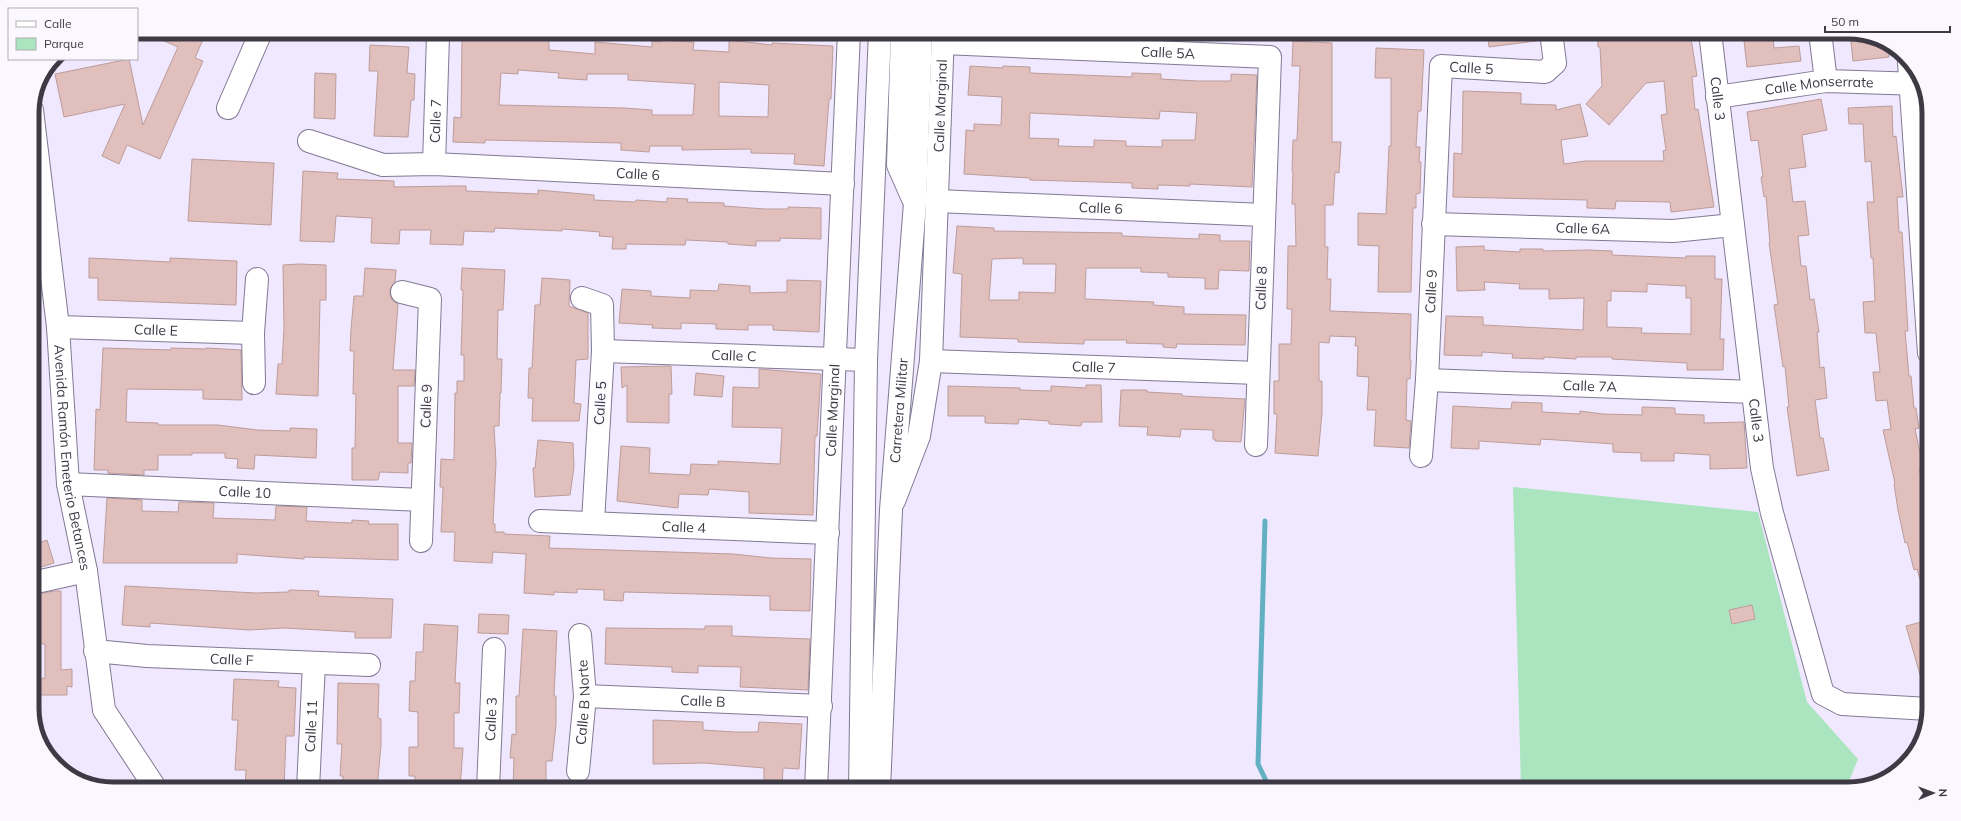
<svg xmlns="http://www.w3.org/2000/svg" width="1961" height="821" viewBox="0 0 1961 821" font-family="Mulish,sans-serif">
<rect width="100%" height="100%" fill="#efe8ff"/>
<path fill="#abe5bf" d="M1513 487 1758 512 1807 702 1858 759 1846 789H1521Z"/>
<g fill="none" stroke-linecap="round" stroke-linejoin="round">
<path stroke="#63b0c2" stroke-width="5" d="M1265 521 1258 764 1270 789"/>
</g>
<g fill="#e1bfbc" stroke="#bd9c9a" fill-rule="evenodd">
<path d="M144 32H206L195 58 203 61 160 159 127 145 119 164 102 156 125 104 64 117 55 74 129 59 143 125 178 47Z"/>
<path d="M482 32 533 35V38L549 39V50L595 54V42L652 47V41L661 42 662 40 694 42 693 50 729 52V40L772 45V43L833 46 831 99H829L824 166 794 164 795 154 751 153V149L682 150V146H650L649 152 621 150V143L485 140V143L453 142 454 117 461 118 462 37 482 38ZM518 70 559 73 558 78 587 80V74H628V80L695 84 693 115H652V110L624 108 499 105 501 73 518 74ZM719 82 769 85 768 117 719 116Z"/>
<path d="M1487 32H1536V41L1489 47Z"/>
<path d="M1597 32H1690L1697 76 1692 77 1695 110 1698 109 1714 207 1671 212 1670 202 1616 201 1615 209 1587 208V200L1453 197 1454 153 1462 154 1463 91 1521 93V104L1556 105V110L1580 104 1588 136 1561 140 1564 164 1585 161H1664L1663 151 1666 150 1661 115 1667 114 1664 81 1646 83 1609 125 1586 104 1602 86 1600 47H1598Z"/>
<path d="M1743 32H1770L1771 37H1773L1774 48 1799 46 1801 61 1747 67Z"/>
<path d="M1850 32 1879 38 1888 46 1889 57 1853 61Z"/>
<path d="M1293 41 1332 43V142H1341L1339 173 1335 172 1333 205H1325V247H1328L1327 279H1331L1330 311 1411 314 1410 360H1411L1410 379H1407L1406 420 1411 421 1409 448 1374 446 1376 410H1367L1369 377 1357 376 1358 346H1355L1356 337 1330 336 1329 343 1319 342V381H1322V413L1318 456 1275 453 1277 414H1274V381H1279V344H1291L1292 309H1287L1288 246H1296L1295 204H1292L1293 172 1292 171 1293 140H1297L1300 66H1292Z"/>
<path d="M370 45 409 47 407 73 415 74 414 100H411L408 137 374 136 378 71H369Z"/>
<path d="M1376 48 1424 50 1421 111H1418L1416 147H1420L1419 162H1421L1420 193 1416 194V208H1413L1411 292H1378L1379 246 1358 245V213L1386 214 1389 146H1391V78H1375Z"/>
<path d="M970 66 1003 68V66L1030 67V73L1132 77V73L1161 74V79L1198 81H1231V74L1257 75 1252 187 1190 184V186L1158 185V189L1132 188V183L1030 180V178L964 174 966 130 974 131V124L1001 125 1002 97 968 95ZM1160 111 1197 113 1195 140H1162V147L1126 146V141L1094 140V147L1058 146 1059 139 1029 138 1030 113 1159 119Z"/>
<path d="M315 73 336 74 335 119 314 118Z"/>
<path d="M1821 99 1827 130 1802 135 1806 167 1789 169 1793 202 1805 201 1809 235 1798 236 1801 266H1806L1810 300 1814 299 1819 332H1817L1820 368 1824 367 1827 398 1815 400 1820 438H1823L1829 470 1797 476 1787 407H1789L1785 366 1783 367 1774 305 1778 304 1769 243H1770L1766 196 1764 197 1761 177H1763L1758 140 1751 141 1747 112Z"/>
<path d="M1892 106 1893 137 1896 136 1903 197H1897L1899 232H1902L1908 331H1905L1909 376H1911L1914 408H1916L1919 428 1915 429 1923 467 1919 468 1926 504 1929 503V599H1926L1917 569 1914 570 1907 542 1905 543 1898 510 1894 484 1895 483 1883 430 1891 429 1887 400 1876 401 1873 372H1880L1876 333H1865L1863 302 1875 301 1873 258H1871L1867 202H1874L1871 161 1865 162 1863 124H1849L1848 108Z"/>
<path d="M192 159 274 163 271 225 188 221Z"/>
<path d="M303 171 338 173 337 179 394 181V187L452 186H466V191L538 194V190L594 195V200L635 202 636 200 667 202V198L688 199 687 202 724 203V206L765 209H788V207L821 208V239L780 238V241H756V246L728 244V242L686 240 685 245 626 244V249H612L613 237 599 236 600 232 562 229V231L495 228 494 232 464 231 463 245 430 244 431 230H400L399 244 371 243 372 218 336 216 334 242 300 241Z"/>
<path d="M957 226 994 228V231L1122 233V236L1199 239V234L1220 235V241H1250L1249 271 1219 270 1218 289H1205V278L1168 277V273L1141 272V268H1086L1085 295V299L1154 302 1153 305 1184 307V314L1246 315 1245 345 1177 344 1176 348 1163 347V344L1126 343 1127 340H1084V344L1018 342V339L960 337 962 274 953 273ZM1023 258V264H1056L1055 293 1019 292V300H989L992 259Z"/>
<path d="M1484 246V250L1520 252V249H1543V251L1588 250 1612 251V255L1686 258V256H1715V279H1722L1720 339H1724L1723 370H1687V363L1612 359V357H1576V359L1544 357V359L1512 358 1513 354 1482 352V356L1444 355 1446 316 1483 317V325L1583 330 1584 298 1549 299V289H1519L1520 284 1484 282 1485 290 1457 291 1456 247ZM1647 284 1686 286V298H1691V334L1641 333 1642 328 1607 327V301H1611V291L1647 292Z"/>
<path d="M89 258 170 262V258L237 261 236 305 98 300V278H89Z"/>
<path d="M299 264 326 265V300H320L318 396 276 394 278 364H282L284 328 283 265Z"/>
<path d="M365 268 396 270 395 282 390 289V296L393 301 398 304 393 370H415L414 386H398V443H412L411 463H408V473L380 472 378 480H352V448H355L356 394H353L354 351H350L351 329 354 296H363Z"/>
<path d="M462 268 505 270 503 310H498L497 359H502L501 393H500L499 426H494L496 463 493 524H495V532H504V534L550 536 549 548 733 554 771 558 811 559 810 611 770 610V596L624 592 623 601 604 600V590L577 589V593L554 592V595L524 593 526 554 493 552 492 563 454 561 455 532H441L443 487H440L441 459 454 460 455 393H457V381H464V355H461L463 290H461Z"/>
<path d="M542 278 570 280 569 306 588 313V359L576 360 574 403 581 404 579 421H532L533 398H528L529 368H532L535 305H540Z"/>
<path d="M787 280 821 281 819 332 773 330V325H748V330L716 329V324L681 323V329L652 328 653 325 619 323 622 289 651 291V296L690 298V290L718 291 719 284 750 286V293L787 292Z"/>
<path d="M103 348 171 350V348L206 349V348L241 350 242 400 203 399V390L127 389 126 422 158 423V425H218L257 430 290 431V428L317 429 316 458 255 455 254 469 237 468 238 459 225 458V453H192V455H158V470H144V475L108 473V470H94L96 409 100 410Z"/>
<path d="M671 366 672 394H669V423L627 422V385L622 388 621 367Z"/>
<path d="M759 369 821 374 817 436H815L813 515 749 513V492L709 489 708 495 679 494 678 508 617 501 621 446 650 448 649 473 690 475 691 464 718 465V461L780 464 782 428 732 427 733 387 759 388Z"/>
<path d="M696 373 724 376 722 397 694 395Z"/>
<path d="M1086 385H1101L1102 422H1082L1081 426 1049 424V421L1019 419 1018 424 985 423V416H948V386L1020 388V390L1051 391V386L1086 388Z"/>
<path d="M1121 390H1147V392L1182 394V396L1245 399 1241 442 1215 441V439H1213V430L1181 429 1180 437 1147 435 1148 427 1119 426Z"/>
<path d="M1512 402 1542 403V412L1580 414V411L1603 414 1642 415V407L1675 408V414L1704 415V423L1744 422 1747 468 1710 469V455L1674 453V461H1641V453L1613 452V444L1572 441 1541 439 1540 445 1479 441V449L1451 448 1453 406 1511 409Z"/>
<path d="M538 440 573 443 574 467 570 495 535 497 533 468H535Z"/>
<path d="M107 498 142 500V511L178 512 179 502 214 503 213 518 275 520 276 506 307 507 306 521 352 523V520L369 521 368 524H398V560L304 557V559L237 554V563H103Z"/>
<path d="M47 540 54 563 32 570V545Z"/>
<path d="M125 586 256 593 289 592V590L319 591 318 596 393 599 391 638H355V632L284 628 249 630 150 623V627L122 625Z"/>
<path d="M54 591H61V670L72 669V687L67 686V695H37V679L45 678V644H32V595Z"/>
<path d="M1752 605 1755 619 1732 624 1729 610Z"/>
<path d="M479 614 509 615 508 634 478 633Z"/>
<path d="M1929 620V692H1925L1906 626Z"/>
<path d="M424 624 458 626 455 683H460L459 713H454V748H463L460 789H414L415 776H409V747H418V712L409 711 410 681H415L416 652H423Z"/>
<path d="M705 626H732V636L810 639 808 690 740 687 741 667 698 666V673L672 672V667L605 664 606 628 705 629Z"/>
<path d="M523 629 557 631 554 696H556V724L552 761H546V789H513L514 758H510L512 734 516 735V696H519Z"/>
<path d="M234 679 279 681 278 687 296 688 294 736H286L284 789H245L246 770H235L238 720H232Z"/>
<path d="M338 683 379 684 378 718 381 719V745L377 789H343V776H340L342 744H337Z"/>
<path d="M653 720 703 722V730L735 732H758L759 722 802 724 799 769 783 768 782 789H764V768L704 763 653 764Z"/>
</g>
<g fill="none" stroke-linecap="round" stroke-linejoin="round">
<defs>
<g id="minor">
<path id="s1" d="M1710 32 1762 468 1772 513 1823 694 1842 704 1929 709"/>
<path d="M1820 32 1826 81"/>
<path id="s2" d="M943 43 1270 57 1256 445"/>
<path d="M1909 63 1929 353"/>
<path id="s3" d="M1717 97 1826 81 1921 84"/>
<path d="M228 108 261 32"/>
<path id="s4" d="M32 110 58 327 68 484 86 571 104 710 156 789"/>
<path id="s5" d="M309 141 383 165 434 164 843 184"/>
<path id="s6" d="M434 164 438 36 441 32"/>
<path id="s7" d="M937 201 1264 215"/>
<path id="s8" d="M1433 224 1673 231 1733 225"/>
<path d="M402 292 430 299 421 541"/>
<path d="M582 298 602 305 603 351 593 522"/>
<path id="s9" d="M58 327 253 333"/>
<path id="s10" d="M603 351 866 360"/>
<path id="s11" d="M931 361 1258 373"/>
<path id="s12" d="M1427 380 1753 392"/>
<path d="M254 383 253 333 257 279"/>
<path id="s13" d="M1421 456 1427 380 1441 66 1545 72 1555 63 1551 32"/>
<path id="s14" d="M68 484 422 500"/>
<path id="s15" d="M894 501 919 436 931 361 943 32"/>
<path id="s16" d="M540 521 828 533"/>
<path d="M32 583 86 571"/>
<path id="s17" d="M95 651 147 656 369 665"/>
<path id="s18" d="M585 696 821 706"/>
<path id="s19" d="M578 771 585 696 580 635"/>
<path id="s20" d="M308 789 314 663"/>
<path id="s21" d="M488 789 494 649"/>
<path id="s22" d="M816 789 849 32"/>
</g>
<g id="major">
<path d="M902 32 898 165 913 199"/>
<path d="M860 789 866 360 880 32"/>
<path id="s23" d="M879 789 891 510 915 203 921 32"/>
</g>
</defs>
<use href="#minor" stroke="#817993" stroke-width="24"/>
<use href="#major" stroke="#817993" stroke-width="24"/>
<use href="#minor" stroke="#fff" stroke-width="22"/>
<use href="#major" stroke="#fff" stroke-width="22"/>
</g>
<g text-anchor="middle" stroke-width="3" stroke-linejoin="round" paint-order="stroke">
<g font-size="14" fill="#3e3a45" stroke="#faf8fe">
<text dy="5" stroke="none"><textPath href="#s2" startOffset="225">Calle 5A</textPath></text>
<text dy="5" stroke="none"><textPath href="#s13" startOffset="421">Calle 5</textPath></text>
<text dy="5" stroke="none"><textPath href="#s3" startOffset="103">Calle Monserrate</textPath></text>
<text dy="5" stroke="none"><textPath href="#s1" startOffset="67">Calle 3</textPath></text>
<text dy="5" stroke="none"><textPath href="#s15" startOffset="401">Calle Marginal</textPath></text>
<text dy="5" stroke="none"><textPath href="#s6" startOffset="43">Calle 7</textPath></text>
<text dy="5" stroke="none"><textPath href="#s5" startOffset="333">Calle 6</textPath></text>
<text dy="5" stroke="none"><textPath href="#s7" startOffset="164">Calle 6</textPath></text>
<text dy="5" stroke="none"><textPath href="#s8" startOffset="150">Calle 6A</textPath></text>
<text transform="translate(1261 288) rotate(-88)" y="5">Calle 8</text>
<text dy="5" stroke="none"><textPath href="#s13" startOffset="165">Calle 9</textPath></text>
<text dy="5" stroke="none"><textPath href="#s9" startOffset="98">Calle E</textPath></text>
<text dy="5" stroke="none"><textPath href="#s10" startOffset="131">Calle C</textPath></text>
<text dy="5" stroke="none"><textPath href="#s11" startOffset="163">Calle 7</textPath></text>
<text dy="5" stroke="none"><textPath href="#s12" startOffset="163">Calle 7A</textPath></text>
<text transform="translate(600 403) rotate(-87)" y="5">Calle 5</text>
<text transform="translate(426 406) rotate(-88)" y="5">Calle 9</text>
<text dy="5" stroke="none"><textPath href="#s23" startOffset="379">Carretera Militar</textPath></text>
<text dy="5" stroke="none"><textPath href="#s22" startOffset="379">Calle Marginal</textPath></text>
<text dy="5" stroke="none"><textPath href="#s1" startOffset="391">Calle 3</textPath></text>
<text dy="5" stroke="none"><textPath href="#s4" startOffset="350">Avenida Ramón Emeterio Betances</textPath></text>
<text dy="5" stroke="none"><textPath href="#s14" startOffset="177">Calle 10</textPath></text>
<text dy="5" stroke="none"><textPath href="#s16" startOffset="144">Calle 4</textPath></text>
<text dy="5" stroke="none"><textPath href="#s17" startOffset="137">Calle F</textPath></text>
<text dy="5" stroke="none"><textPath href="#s18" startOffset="118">Calle B</textPath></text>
<text dy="5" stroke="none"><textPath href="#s19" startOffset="69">Calle B Norte</textPath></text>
<text dy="5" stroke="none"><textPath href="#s21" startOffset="70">Calle 3</textPath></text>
<text dy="5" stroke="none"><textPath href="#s20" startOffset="63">Calle 11</textPath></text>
</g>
</g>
<path d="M0 0H1961V821H0ZM113 39H1848A74 74 0 0 1 1922 113V708A74 74 0 0 1 1848 782H113A74 74 0 0 1 39 708V113A74 74 0 0 1 113 39Z" fill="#faf8fe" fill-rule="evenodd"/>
<path fill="none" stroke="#3e3a45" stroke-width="5" d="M113 39H1848A74 74 0 0 1 1922 113V708A74 74 0 0 1 1848 782H113A74 74 0 0 1 39 708V113A74 74 0 0 1 113 39Z"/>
<rect x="8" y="8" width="130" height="52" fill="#faf8fe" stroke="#afacb4"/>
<rect x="16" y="21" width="20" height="6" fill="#ffffff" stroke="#afacb4"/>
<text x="44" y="28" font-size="12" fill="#3e3a45">Calle</text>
<rect x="16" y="38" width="20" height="12" fill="#abe5bf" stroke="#afacb4"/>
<text x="44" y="48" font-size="12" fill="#3e3a45">Parque</text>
<g transform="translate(1933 793) rotate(89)" stroke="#faf8fe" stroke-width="3" paint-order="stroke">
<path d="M0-3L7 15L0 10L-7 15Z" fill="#3e3a45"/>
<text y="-6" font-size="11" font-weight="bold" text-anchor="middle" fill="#3e3a45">N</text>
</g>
<path d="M1825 26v6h125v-6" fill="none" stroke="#3e3a45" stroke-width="2"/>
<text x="1831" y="26" font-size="12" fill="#3e3a45" stroke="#faf8fe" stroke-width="3" paint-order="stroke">50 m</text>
</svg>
